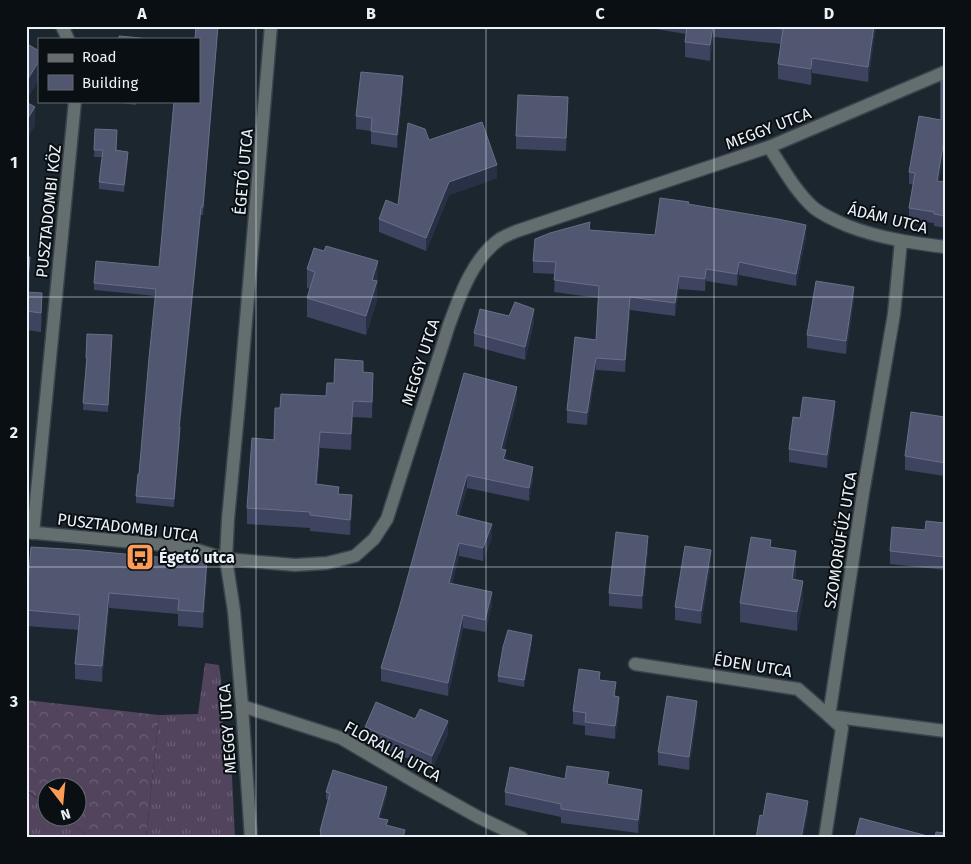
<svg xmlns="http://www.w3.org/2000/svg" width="971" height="864" viewBox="0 0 971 864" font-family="'Fira Sans',sans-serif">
<defs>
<pattern id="grass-tufts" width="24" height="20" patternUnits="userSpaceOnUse" patternTransform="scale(1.25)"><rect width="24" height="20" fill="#52445d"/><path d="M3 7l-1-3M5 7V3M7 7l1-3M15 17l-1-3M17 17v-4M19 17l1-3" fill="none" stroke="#6b5f75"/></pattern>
<pattern id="forest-crowns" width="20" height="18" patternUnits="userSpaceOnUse" patternTransform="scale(1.25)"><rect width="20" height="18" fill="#52445d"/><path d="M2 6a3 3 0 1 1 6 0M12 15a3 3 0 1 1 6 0" fill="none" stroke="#6b5f75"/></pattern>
</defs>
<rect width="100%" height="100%" fill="#1b262f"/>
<g fill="url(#grass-tufts)">
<path d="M205 663 219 665 221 679 223 737 232 776 235 838H146L159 715 198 714Z"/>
<path d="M27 791 47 806 48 816 62 817 91 838H26V794Z"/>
</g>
<path fill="url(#forest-crowns)" d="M26 700 159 715 146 838H91L62 817 78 816V786H48L47 806 28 791 26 794Z"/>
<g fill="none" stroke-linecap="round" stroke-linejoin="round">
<defs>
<g id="street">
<path d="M62 26 68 39"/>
<path d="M769 147C783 168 795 191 814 208 824 216 836 221 848 226 879 238 912 243 945 247"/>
<path d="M26 532 187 547 226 559 295 565 327 563 355 556 374 539 387 519 449 325C460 295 473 258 500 239 505 236 512 233 517 231L769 147 945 72"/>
<path d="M33 533 75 101"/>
<path d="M635 664 798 689 829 716 945 731"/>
<path d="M242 706 341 738 417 783 478 817 522 838"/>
<path d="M251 838 242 706 234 611 226 559 228 519 239 403 271 26"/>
<path d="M825 838 842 728 829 716 863 493 894 314 901 241"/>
</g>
</defs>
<use href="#street" stroke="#38434b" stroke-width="15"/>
<use href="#street" stroke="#656e6f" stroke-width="12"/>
</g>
<g fill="#3e4360">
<path d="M196 26H218L203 215H201L180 427V435L174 507 136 503V496L139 474 156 296 94 290V283L159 267 199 101Z"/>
<path d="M638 26H876L868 82 812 73 811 85 778 79V64L781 44 713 37 710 61 685 57V42L686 34Z"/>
<path d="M945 79V146L939 181 945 182V228L934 226V223L909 220V208L913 184H909V172L941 120Z"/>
<path d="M403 89 397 148 371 144V131L356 129V116Z"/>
<path d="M114 101H136V105L114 102Z"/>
<path d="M568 110 566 151 516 149V136Z"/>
<path d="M95 129 117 151 128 158 124 192 99 189V182L102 157H94Z"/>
<path d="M429 140 497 178 449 195 426 251 379 232V219L398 205Z"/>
<path d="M689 204 806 237 796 286 739 275 737 286 706 281 705 291 679 289 675 316 630 310 625 372 596 370 587 425 567 423V410L596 340 598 298 554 292 555 274 533 273V261L655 235Z"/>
<path d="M26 257 30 276 29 292 42 312 41 332 26 330Z"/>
<path d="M307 269 378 280 377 283V300L366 335 307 317V298L310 289 307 288Z"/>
<path d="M854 300 846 354 807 348V335Z"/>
<path d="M509 316 534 322 525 360 474 346V333Z"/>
<path d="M112 335 108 412 83 410 86 358Z"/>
<path d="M363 372 373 388 372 418 353 417 351 450 320 448 317 484 339 494 352 511 350 535 310 531V528L247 524V508L274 440 280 408 326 396 334 383Z"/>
<path d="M464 373 517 400 504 449 506 460 533 480 529 501 467 488 459 516 492 537 483 561 459 556 452 584 492 605 485 632 463 628 448 696 381 681V668L398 612Z"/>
<path d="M835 414 827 468 789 462V449L800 418Z"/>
<path d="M945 417V476L905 470V456Z"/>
<path d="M945 523V570L890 564V551L925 530Z"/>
<path d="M771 547 796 570 795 580 803 600 797 631 740 622V603Z"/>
<path d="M648 549 642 609 609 606V593Z"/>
<path d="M711 563 701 624 675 620V607Z"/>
<path d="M207 574 203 628 178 626V614L109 608 102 682 75 679V664L79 630 26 626V607Z"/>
<path d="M532 642 524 687 498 682V676Z"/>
<path d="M600 680 616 696 619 710 615 739 585 735V726L573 724V711Z"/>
<path d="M697 714 689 770 658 765V752Z"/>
<path d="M365 727 448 734 432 769 365 740Z"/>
<path d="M565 779 609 784 642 804 638 833 561 823V817L505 805V792Z"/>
<path d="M326 792 387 794 380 818 320 838V831L328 800 326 799Z"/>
</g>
<g fill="#283046">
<path d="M218 26 203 215V207Z"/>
<path d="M713 26V37L710 61V45Z"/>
<path d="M874 26H876L868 82V67Z"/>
<path d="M812 58V73L811 85V69Z"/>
<path d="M39 61V80L26 101V82Z"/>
<path d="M403 76V89L397 148V135Z"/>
<path d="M568 97V110L566 151V138Z"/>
<path d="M35 107V126L26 140V121Z"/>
<path d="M945 134V146L937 193V181Z"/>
<path d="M128 152V158L124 192V185Z"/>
<path d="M497 165V178L449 195 426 251V238L449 182Z"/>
<path d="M201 207V215L179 435V427Z"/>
<path d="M806 225V237L796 286V274Z"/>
<path d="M30 257V276L27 311V292Z"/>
<path d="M378 261 377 300 366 335V316L372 280Z"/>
<path d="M739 262V275L737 286V274Z"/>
<path d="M706 269V281L705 291V279Z"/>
<path d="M679 276V289L675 316V303Z"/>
<path d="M854 287V300L846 354V341Z"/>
<path d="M42 293V312L41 332V313Z"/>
<path d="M630 297V310L625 372V360Z"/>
<path d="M534 309V322L525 360V347Z"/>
<path d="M596 358V370L587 425V413Z"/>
<path d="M373 373V388L372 418V402Z"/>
<path d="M517 387V400L501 461V449Z"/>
<path d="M353 401V417L351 450V434Z"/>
<path d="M835 401V414L827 468V455Z"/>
<path d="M180 427V435L174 507V499Z"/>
<path d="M320 432V448L316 499V484Z"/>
<path d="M506 450V462L503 459Z"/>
<path d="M533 467V480L529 501V488Z"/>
<path d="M467 475V488L456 528V515Z"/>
<path d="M352 495V511L350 535V520Z"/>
<path d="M492 524V537L483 561V548Z"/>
<path d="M648 536V549L642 609V596Z"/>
<path d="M459 543V556L449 596V583Z"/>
<path d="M711 550V563L701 624V611Z"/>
<path d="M796 551V570L792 598V579Z"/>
<path d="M207 559V574L203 628V612Z"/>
<path d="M803 581V600L797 631V612Z"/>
<path d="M492 592V605L485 632V620Z"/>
<path d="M109 593V608L102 682V666Z"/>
<path d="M463 615V628L448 696V683Z"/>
<path d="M532 635V642L524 687V680Z"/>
<path d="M619 697V710L615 739V726Z"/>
<path d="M697 701V714L689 770V757Z"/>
<path d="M448 721V734L432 769V756Z"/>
<path d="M387 787V794L378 825V818Z"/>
<path d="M642 790V804L638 833V820Z"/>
<path d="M808 801V814L803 838H801Z"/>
</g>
<g fill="#515671" stroke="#696f86">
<path d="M196 26H218L203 207H201L179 427H180L174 499 136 496 138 474H139L149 358 156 289 94 283 96 261 159 267 174 101H199V39H195Z"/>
<path d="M687 26H713L710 45 685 42Z"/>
<path d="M756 26H874L868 67 812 58 811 69 778 64 783 29Z"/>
<path d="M119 36 141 38V39H119Z"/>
<path d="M26 43 39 51V61L26 82Z"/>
<path d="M361 72 403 76 397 135 371 131 372 118 356 116Z"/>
<path d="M941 79H945V134L937 181 945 182V216L934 214V212L909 208 915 173 909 172 919 116 941 120Z"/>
<path d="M518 95 568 97 566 138 516 136Z"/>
<path d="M26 102 35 107 26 121Z"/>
<path d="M482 122 497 165 449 182 426 238 379 219 386 200 398 205 408 123 425 129 429 140Z"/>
<path d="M95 129 117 130 116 150H115L128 152 124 185 99 182 103 150H94Z"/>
<path d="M660 198 689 202 688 204 778 219 806 225 796 274 739 262 737 274 706 269 705 279 679 276 675 303 630 297 625 360 596 358 587 413 567 410 575 337 596 340 599 286 554 280 556 262 533 261 535 239 550 233 590 222 589 230 655 235Z"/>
<path d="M326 246 378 261 372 280 377 281 366 316 307 298 315 272 307 269 314 248 324 251Z"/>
<path d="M26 257H30L27 292 42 293 41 313 26 311Z"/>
<path d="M816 281 854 287 846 341 807 335Z"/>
<path d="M515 302 534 309 525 347 474 333 480 309 509 316Z"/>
<path d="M87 334 112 335 108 405 83 403 87 358H86Z"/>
<path d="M335 359 363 361V372L373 373 372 402 353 401 351 434 320 432 316 484 339 487 338 494 352 495 350 520 310 515V512L247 508 252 438 274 440 275 408H280L281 394 326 396 327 383H334Z"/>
<path d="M464 373 517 387 501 449 506 450 503 459 533 467 529 488 467 475 456 515 492 524 483 548 459 543 449 583 492 592 485 620 463 615 448 683 381 668 398 612Z"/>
<path d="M803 397 835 401 827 455 789 449 793 417 800 418Z"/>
<path d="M911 412 945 417V463L905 456Z"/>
<path d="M926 521 945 523V557L890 551 892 527 925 530Z"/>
<path d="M616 532 648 536 642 596 609 593Z"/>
<path d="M751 537 771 540 770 547 796 551 792 579 803 581 797 612 740 603Z"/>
<path d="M685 546 711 550 701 611 675 607Z"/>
<path d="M31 547 82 550 178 559V557L207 559 203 612 178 610 179 599 109 593 102 666 75 664 80 615 26 610Z"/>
<path d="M508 630 532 635 524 680 498 676 503 647Z"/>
<path d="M579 669 600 672 599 680 616 682 614 696 619 697 615 726 585 722 586 713 573 711Z"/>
<path d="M667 696 697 701 689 757 658 752Z"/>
<path d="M376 702 415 719 420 709 448 721 432 756 365 727Z"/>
<path d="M567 766 609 772 607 784 642 790 638 820 561 809V804L505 792 510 767 565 779Z"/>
<path d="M333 770 387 787 378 818 388 820 386 825 405 830 403 838H320L321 832 320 831 330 793 326 792Z"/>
<path d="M767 793 808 801 801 838H756L760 815 763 816Z"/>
<path d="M860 818 935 838 936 832 945 833V838H855Z"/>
</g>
<path fill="none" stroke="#ebf3f9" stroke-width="1" stroke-opacity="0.55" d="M256 26V838M486 26V838M714 26V838M26 297H945M26 567H945"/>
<defs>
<symbol id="bus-square" viewBox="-11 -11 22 22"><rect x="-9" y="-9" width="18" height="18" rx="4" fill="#fd9c56" stroke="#0a0f13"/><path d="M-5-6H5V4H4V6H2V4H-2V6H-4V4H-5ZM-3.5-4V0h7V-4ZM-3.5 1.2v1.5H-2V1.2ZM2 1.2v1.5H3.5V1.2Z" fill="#111"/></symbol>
</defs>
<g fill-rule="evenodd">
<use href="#bus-square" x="124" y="541" width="32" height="32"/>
</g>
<g text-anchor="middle" stroke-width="4" stroke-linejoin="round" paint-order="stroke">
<g font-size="16" fill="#ebf3f9" stroke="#0a0f13">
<text transform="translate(768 128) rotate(-21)" y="6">MEGGY UTCA</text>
<text transform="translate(243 172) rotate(-85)" y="6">ÉGETŐ UTCA</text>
<text transform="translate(48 211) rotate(-84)" y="6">PUSZTADOMBI KÖZ</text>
<text transform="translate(888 218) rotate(14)" y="6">ÁDÁM UTCA</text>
<text transform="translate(420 362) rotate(-72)" y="6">MEGGY UTCA</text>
<text transform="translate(128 527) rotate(7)" y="6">PUSZTADOMBI UTCA</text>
<text transform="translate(840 540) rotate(-81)" y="6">SZOMORÚFŰZ UTCA</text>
<text transform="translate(753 665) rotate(9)" y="6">ÉDEN UTCA</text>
<text transform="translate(227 729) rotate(-94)" y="6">MEGGY UTCA</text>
<text transform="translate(393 751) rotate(29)" y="6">FLORALIA UTCA</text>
</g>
<g font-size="16" font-weight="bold" fill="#ebf3f9" stroke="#0a0f13" text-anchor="start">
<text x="159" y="563">Égető utca</text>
</g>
</g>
<rect width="971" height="864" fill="none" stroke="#0a0f13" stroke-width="55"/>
<rect x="38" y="38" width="162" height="65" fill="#0a0f13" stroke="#646a6f"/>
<rect x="48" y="54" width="25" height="8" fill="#656e6f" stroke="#646a6f"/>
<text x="82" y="62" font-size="15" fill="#ebf3f9">Road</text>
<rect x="48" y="75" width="25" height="15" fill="#515671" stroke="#646a6f"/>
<text x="82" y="88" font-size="15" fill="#ebf3f9">Building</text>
<g transform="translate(62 802) rotate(164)"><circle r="24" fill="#0a0f13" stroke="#646a6f"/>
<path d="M0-4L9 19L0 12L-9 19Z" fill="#fd9c56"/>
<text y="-8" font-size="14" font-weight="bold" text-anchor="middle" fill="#ebf3f9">N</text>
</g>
<rect x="28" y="28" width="916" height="808" fill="none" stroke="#ebf3f9" stroke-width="2"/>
<g font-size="16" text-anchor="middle" font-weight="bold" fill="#ebf3f9">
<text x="142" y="19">A</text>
<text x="371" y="19">B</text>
<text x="600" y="19">C</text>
<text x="829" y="19">D</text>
<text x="14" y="168">1</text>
<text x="14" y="438">2</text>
<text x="14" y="707">3</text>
</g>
</svg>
